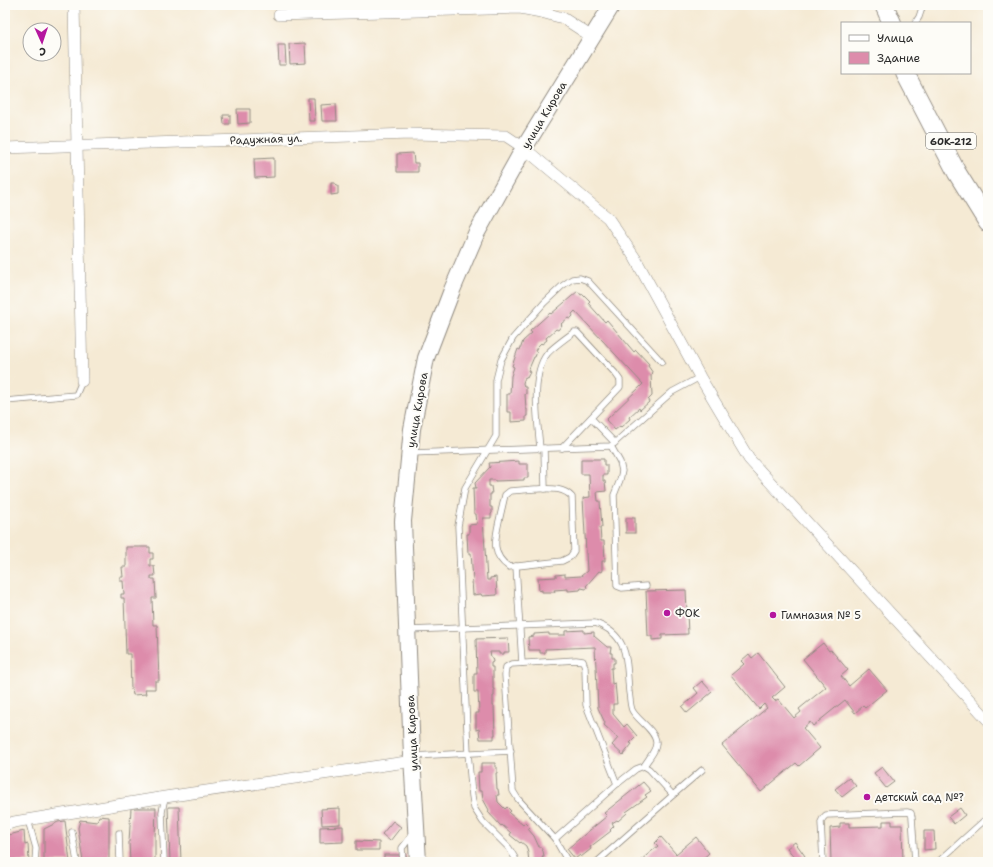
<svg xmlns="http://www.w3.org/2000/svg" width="993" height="867" viewBox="0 0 993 867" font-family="'Shantell Sans',sans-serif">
<rect width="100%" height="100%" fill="#fdfcf7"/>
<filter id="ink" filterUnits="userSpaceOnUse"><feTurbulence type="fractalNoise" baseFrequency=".025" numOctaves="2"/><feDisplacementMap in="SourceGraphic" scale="8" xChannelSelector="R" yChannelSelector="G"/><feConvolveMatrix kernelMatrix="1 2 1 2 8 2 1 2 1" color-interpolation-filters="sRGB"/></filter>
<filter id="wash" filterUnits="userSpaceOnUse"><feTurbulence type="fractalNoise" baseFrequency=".012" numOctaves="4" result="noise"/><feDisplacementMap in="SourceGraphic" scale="16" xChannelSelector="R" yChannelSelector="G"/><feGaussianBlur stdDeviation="0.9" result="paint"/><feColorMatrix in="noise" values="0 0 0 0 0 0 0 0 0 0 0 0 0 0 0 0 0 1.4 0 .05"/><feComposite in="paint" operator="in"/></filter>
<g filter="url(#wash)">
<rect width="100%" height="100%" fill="#f5ead4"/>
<g id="blocks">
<g fill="#dd8cab">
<path d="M305 43 306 63 290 64 289 44Z"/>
<path d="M278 45H285L286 65H279Z"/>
<path d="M308 98H314L315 121H309Z"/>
<path d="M336 104 337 121H322L321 105Z"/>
<path d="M237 109H250V123L238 124Z"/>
<path d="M223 115H230V124H224Z"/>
<path d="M413 153 414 163H418V172H397V154Z"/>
<path d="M274 158V177L255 178 254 159Z"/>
<path d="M331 183H335L336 186H338V194L331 195Z"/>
<path d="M578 291 581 295 583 294 590 301 588 303 605 322 607 320 634 352 636 350 649 364 648 366 653 373 651 375 652 396 648 400 649 402 640 410 639 408 629 417 630 419 621 427 620 426 615 430 606 420 643 384 575 311 572 314 573 316 570 319 568 318 561 324 562 325 558 330 556 329 546 338 547 340 542 344 541 343 537 347 535 351 537 352 535 357H534L528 371 530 372 527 378 525 377 523 383 524 387H526V394H525L526 409H527V416H526V421L511 422V412H507V394H510L511 376 514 367 512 366 518 349 520 350 523 341 532 333 530 331 550 313 551 314Z"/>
<path d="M581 459H604V465H607V475H603V481H605L606 491 597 492 598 501H600L602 527H600L601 541H604L605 561H602V570L601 572 599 571 586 586 587 587 586 589 581 588 580 590 568 591V589L554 590 555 592H542V590L539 591 538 578 556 577V575L565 574V577L581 576 587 571 583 498 590 497 589 474H581Z"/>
<path d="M519 461V464H528V478H524V480L495 481V480H489V486H491L492 494H490V507H492V513L491 514V518H483L487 580H490V578L496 577 497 595 482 596 481 594 473 595 472 580H473L471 553H468L467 534H469V525L477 524 476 514H474L473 488H476L475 483 490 467 489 463Z"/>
<rect x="626" y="518" width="9" height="15"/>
<path d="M126 547H150V553H153V559H150V566H154L155 576H151V579H155L156 598H152L153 625H157L159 681H155V689H145L146 694 133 695 132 690H131L130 654H126L124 598H121V594H124L123 581H120V577H123L122 567H126Z"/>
<path d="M686 590 688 634 662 635V639L652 640V636H648L646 591Z"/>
<path d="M584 630V633L594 632V636L607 647H611L610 653H612V658H615V663H613V668H611L612 684 615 683 617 704H613V714L624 727 627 724 637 736 630 743 632 744 623 755 612 745 618 738 604 725 605 723 598 708 595 647 545 649V653H540V650H529L528 637 534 636V634L549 633V635H565V631Z"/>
<path d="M508 638 509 652H504V654H499V652H490L491 657H492L493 662 491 663V667H493V689H494V696H493V706H494L495 735H494V739H480L479 729 476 730V713H479L478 692H474V674H477L476 639Z"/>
<path d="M823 643 829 651 831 650 848 670 841 676 849 686 869 669 887 690 865 708 863 706 855 713 845 700 813 726 810 722 803 728 820 748 799 766 796 763 761 792 722 745 767 708 764 704 759 709 731 675 744 664 741 661 749 654 752 658 758 653 785 687 772 698 775 701 778 699 794 718 801 712 799 709 826 687 803 659Z"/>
<path d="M702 681 712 692 687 713 682 707 698 693 694 688Z"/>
<path d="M481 763H495V767H497V773H496L497 789H498L499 795H497L498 802 505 809 507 807 511 811 509 813 523 825 525 823 530 828 528 829 534 836 539 847H541L542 850 543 851 544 856H542L543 862H529L528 853 526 846 521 842 520 843 510 835 511 833 502 825 501 826 488 812 489 810 483 799 482 791H479L478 772H481Z"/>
<path d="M882 767 894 782 886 788 874 773Z"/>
<path d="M849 778 856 786 842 797 835 789Z"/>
<path d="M643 782 651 791 645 795 647 797 626 812 627 813 618 821 617 820 612 823 614 826 610 830 611 831 590 847 591 849 581 857 580 855 575 859 567 849 607 816 604 813Z"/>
<path d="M168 807H179L181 862H170Z"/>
<path d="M131 808H156L155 838V862H130L129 843Z"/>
<path d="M340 808V824L322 825 321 809Z"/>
<path d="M960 808 965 815 954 824 948 817Z"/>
<path d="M99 816 109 817V862H83L78 828 80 820 97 822Z"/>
<path d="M65 821 70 862H44V829L58 822Z"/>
<path d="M393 821 401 827 390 841 382 834Z"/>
<path d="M883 821H892V825H902L903 862H885V860L831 862 830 828 840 827V823H849V827L883 826Z"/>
<path d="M343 826V842L320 843V827Z"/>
<path d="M24 831 25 845 28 844 29 862H5V836Z"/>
<path d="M924 831H934L935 849 924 850Z"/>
<path d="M661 837 676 854 696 837 709 853 699 862H643L641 860 658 846 655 843Z"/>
<path d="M356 841 379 842V850H356Z"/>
<path d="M795 842 805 856 798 862 787 848Z"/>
<rect x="384" y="855" width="22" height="7"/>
</g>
</g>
</g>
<g filter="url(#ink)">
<use href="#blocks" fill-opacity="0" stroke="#908a80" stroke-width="1"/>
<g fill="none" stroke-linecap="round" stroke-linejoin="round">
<defs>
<g id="lane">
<path d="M915 23 919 17 923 5"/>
<path d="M5 401 76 395 82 381"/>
<path d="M591 418 615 443"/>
<path d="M611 446 620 462 622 471 620 480 614 495 617 586 622 588 646 586"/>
<path d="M544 448 545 489"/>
<path d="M540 449C538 422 530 376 547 354 553 347 566 338 574 332H577L615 373 620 380V387L562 448"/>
<path d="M411 453 611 446 672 392 700 377"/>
<path d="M535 489C548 489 562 486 572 497L574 551 570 557 562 561 509 567C491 555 495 539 499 521 501 512 503 504 505 495L510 491Z"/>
<path d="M516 566 522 663"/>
<path d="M408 630 595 623C630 635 626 661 629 692 630 697 630 705 632 710 637 720 655 730 656 742 657 750 648 759 644 766"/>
<path d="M413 756 511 751"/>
<path d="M28 820 36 848 35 862"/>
<path d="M72 832 77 862"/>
<path d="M119 833 120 862"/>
<path d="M555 839 617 784 636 769 644 766 649 769 673 795"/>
<path d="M164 862 162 812 165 797"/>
<path d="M403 862 402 848 413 834"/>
<path d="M516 862 515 858 509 848 483 822 474 808 472 796 468 753 458 526 465 488 496 436V380L501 360 513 338 544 303 562 286 572 279 580 278 588 281 662 362"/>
<path d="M568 862 555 839 518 799 513 791 505 675 506 667 511 664 576 660 583 661 585 667 586 705 617 784"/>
<path d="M597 862 673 795 702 770"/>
<path d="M823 862 821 822 823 818 826 815 907 812 911 813 912 817 915 862"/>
<path d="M938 862 988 817"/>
</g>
<g id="street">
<path d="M74 5 82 381"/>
<path d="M279 15 520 8 541 12 563 18 592 37"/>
<path d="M5 148 410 134 506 136 524 148 608 218 635 258 700 377 749 459 988 720"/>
<path d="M5 825 14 822 165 797 413 761"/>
</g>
<path id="secondary" d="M418 862 412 756 403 521 412 429 426 358 452 290 476 234 524 148 612 5"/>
<g id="primary">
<path d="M884 5 892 23"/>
<path d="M905 73 957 173 988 223"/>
</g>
</defs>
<use href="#lane" stroke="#908a80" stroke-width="7"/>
<use href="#street" stroke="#908a80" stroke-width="12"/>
<use href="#secondary" stroke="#908a80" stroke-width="18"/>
<use href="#primary" stroke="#908a80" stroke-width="20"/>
<use href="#lane" stroke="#fff" stroke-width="5.5"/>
<use href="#street" stroke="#fff" stroke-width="11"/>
<use href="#secondary" stroke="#fff" stroke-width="16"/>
<use href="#primary" stroke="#fff" stroke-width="18"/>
</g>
</g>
<g fill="#b5179e" stroke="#fdfcf7" stroke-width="1.5">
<circle cx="667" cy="613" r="4"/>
<circle cx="773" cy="615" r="4"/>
<circle cx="867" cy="797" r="4"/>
</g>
<g text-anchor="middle" stroke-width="4" stroke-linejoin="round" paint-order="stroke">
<rect fill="#fdfcf7" stroke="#6a6a68" stroke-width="1" x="926" y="133" width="50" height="16" rx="3"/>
<g font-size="10" font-weight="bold" fill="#2b2b2b">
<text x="951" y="145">60К-212</text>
</g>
<g font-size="11" fill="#2b2b2b" stroke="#fdfcf7">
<text transform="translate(544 115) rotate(-59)" y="4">улица Кирова</text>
<text transform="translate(266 139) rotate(-2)" y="4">Радужная ул.</text>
<text transform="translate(417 410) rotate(-80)" y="4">улица Кирова</text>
<text transform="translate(412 733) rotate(-93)" y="4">улица Кирова</text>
</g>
<g font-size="11" fill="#2b2b2b" stroke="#fdfcf7" text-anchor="start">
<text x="675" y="617">ФОК</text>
<text x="781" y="619">Гимназия № 5</text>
<text x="875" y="801">детский сад №?</text>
</g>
</g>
<rect width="993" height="867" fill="none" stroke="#fdfcf7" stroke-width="20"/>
<rect x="841" y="22" width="130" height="52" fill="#fdfcf7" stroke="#a9a8a5"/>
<rect x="849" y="35" width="20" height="6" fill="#ffffff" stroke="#a9a8a5"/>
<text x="877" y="42" font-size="12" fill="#2b2b2b">Улица</text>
<rect x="849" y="52" width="20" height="12" fill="#dd8cab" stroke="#a9a8a5"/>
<text x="877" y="62" font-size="12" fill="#2b2b2b">Здание</text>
<g transform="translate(42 42) rotate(177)"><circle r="19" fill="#fdfcf7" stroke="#a9a8a5"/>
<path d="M0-3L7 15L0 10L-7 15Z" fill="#b5179e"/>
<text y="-6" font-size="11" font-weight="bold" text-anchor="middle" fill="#2b2b2b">С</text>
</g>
</svg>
